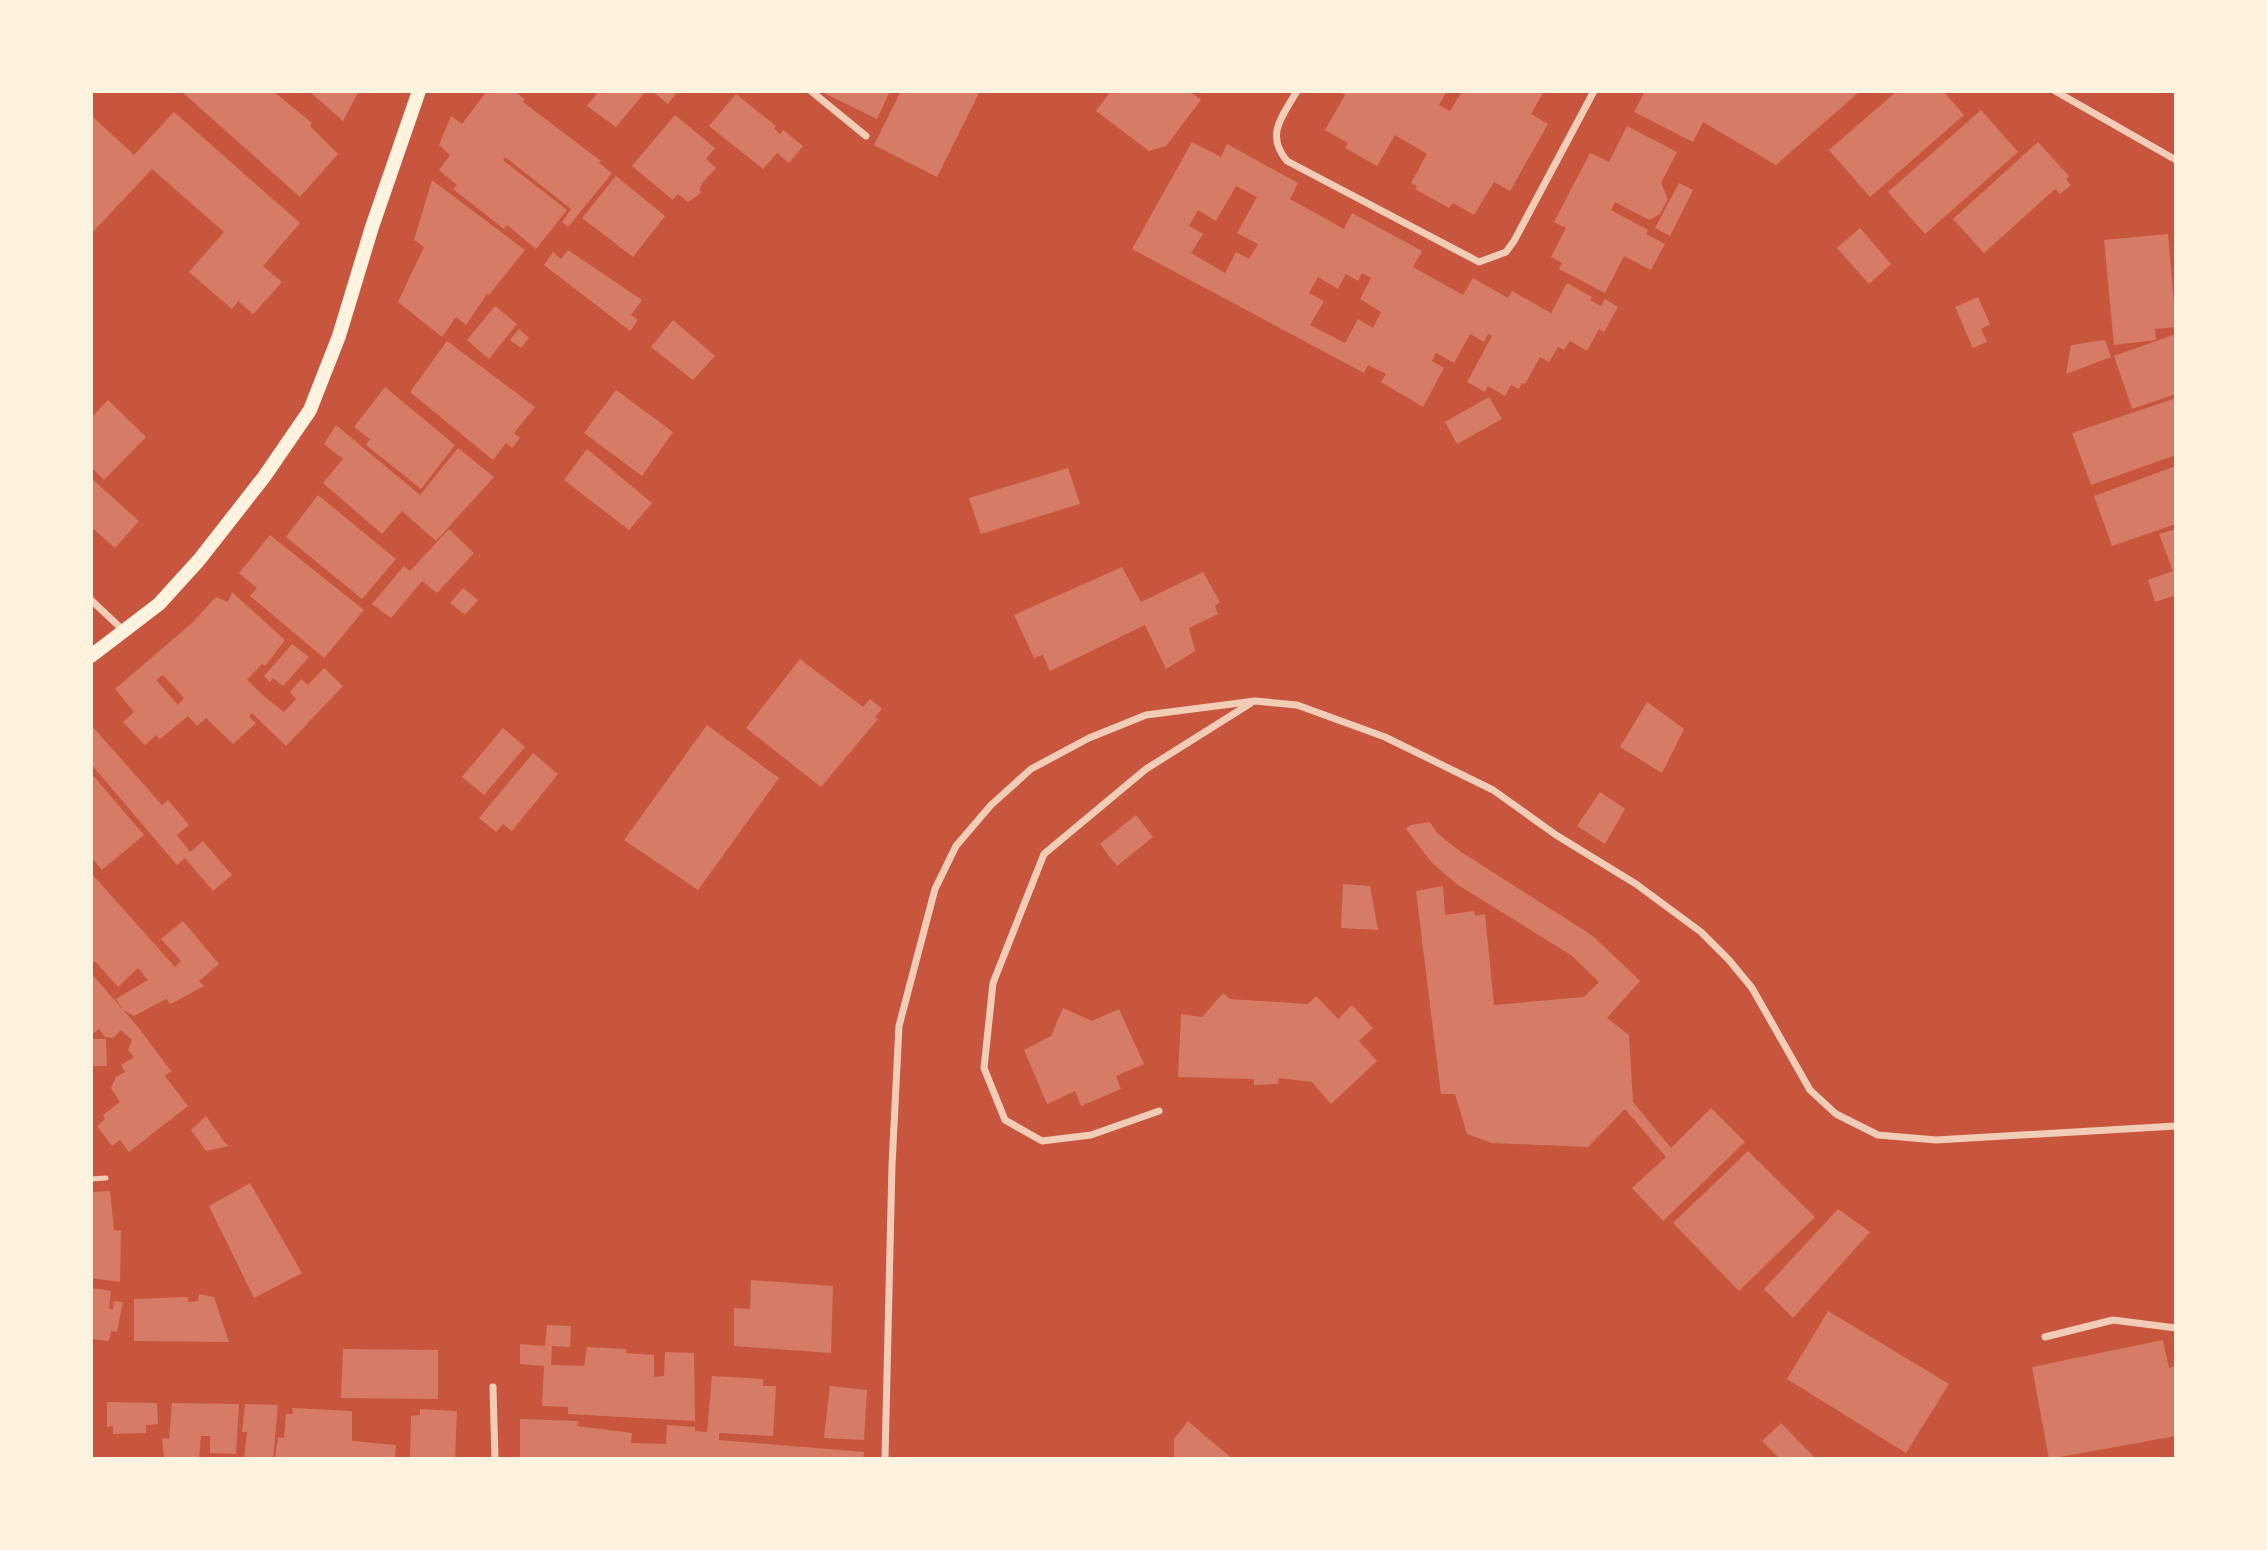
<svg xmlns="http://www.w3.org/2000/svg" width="2267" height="1550" viewBox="0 0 2267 1550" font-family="'Golos Text',sans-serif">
<rect width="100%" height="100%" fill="#c8553d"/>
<g fill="#d67c66" fill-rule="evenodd">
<path d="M181 91H273L312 123 310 126 338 154 300 197Z"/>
<path d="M309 91H359L343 121Z"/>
<path d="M487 91H514L525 99 523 102 601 161 599 163 612 173 568 227 562 222 571 209 505 157 503 160 567 210 536 249 507 225 504 229 453 189 457 185 439 170 450 155 439 145 451 116 462 124Z"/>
<path d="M599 91H646L616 127 587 106Z"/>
<path d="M652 91H678L668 104Z"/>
<path d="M820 91H890L877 119Z"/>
<path d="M901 91H980L937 177 874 145Z"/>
<path d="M1111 91H1189L1201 100 1166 146 1149 151 1096 111Z"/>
<path d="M1337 91H1447L1439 105 1450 111 1462 91H1544L1531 114 1548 124 1510 191 1494 182 1474 215 1453 203 1449 208 1415 189 1417 186 1411 183 1427 154 1395 135 1377 166 1345 148 1348 143 1325 130 1345 95Z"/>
<path d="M1645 91H1860L1776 165 1703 122 1693 142 1634 112Z"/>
<path d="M1897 91H1943L1964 115 1870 197 1829 150Z"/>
<path d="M736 94 776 126 774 128 780 134 783 130 803 146 789 163 777 153 763 169 709 126Z"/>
<path d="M1981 110 2018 152 1925 234 1888 192Z"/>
<path d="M174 112 300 223 263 266 282 282 253 314 238 301 232 309 189 272 224 232 152 169 91 234V115L134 155Z"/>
<path d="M675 115 715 148 706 159 716 168 703 182 699 190 702 192 688 202 678 194 673 200 632 166Z"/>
<path d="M1627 126 1677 152 1661 183 1668 199 1660 214 1649 220 1615 202 1611 210 1648 230 1646 234 1665 244 1651 270 1624 256 1605 293 1559 269 1562 263 1551 257 1566 228 1554 222 1590 153 1609 162Z"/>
<path d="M1192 142 1221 157 1227 144 1298 183 1290 199 1344 229 1352 213 1422 251 1413 267 1463 295 1473 278 1508 298 1512 291 1551 313 1567 283 1592 297 1590 300 1601 306 1605 299 1618 307 1604 332 1599 329 1587 351 1570 341 1564 350 1558 347 1549 362 1540 357 1525 384 1522 383 1519 389 1511 385 1505 396 1488 386 1485 392 1467 382 1492 336 1488 334 1484 342 1470 334 1454 363 1436 353 1432 361 1444 368 1423 407 1381 382 1386 374 1368 365 1364 373 1132 249ZM1236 186 1257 197 1237 233 1258 244 1249 259 1236 252 1225 273 1191 253 1203 234 1189 226 1198 210 1216 221ZM1362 273 1371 278 1360 299 1381 312 1373 328 1358 319 1345 343 1310 325 1324 301 1309 293 1318 277 1338 289 1346 274 1358 281Z"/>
<path d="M2038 142 2069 176 2066 179 2071 185 2060 194 2055 189 1984 253 1953 219Z"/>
<path d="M616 176 665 216 633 257 582 218Z"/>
<path d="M432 180 525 250 489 295 487 294 466 325 456 317 442 337 398 302 424 247 414 240Z"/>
<path d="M1679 183 1693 190 1670 236 1655 228Z"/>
<path d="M1860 228 1891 264 1869 284 1837 248Z"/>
<path d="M2168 234 2176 327 2155 329 2156 340 2114 345 2104 240Z"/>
<path d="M568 250 642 300 631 315 638 320 630 331 544 265 553 252 561 259Z"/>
<path d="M1978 297 1990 324 1981 329 1987 342 1973 348 1955 307Z"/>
<path d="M495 306 517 324 489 359 467 340Z"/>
<path d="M673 320 715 356 693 380 651 347Z"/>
<path d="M519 329 529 338 521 348 510 340Z"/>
<path d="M2176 334V394L2132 409 2114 356Z"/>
<path d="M2105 340 2111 357 2066 374 2071 345Z"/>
<path d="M447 341 535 407 514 433 520 438 512 448 506 443 493 460 410 392Z"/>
<path d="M385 387 455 445 421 489 366 445 370 439 354 427Z"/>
<path d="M616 390 673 432 642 476 584 433Z"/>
<path d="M1489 397 1502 419 1457 444 1445 422Z"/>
<path d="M2176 398V455L2091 485 2072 433Z"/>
<path d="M108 400 146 437 104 480 91 467V418Z"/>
<path d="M336 425 420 495 458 448 494 477 436 541 402 511 382 534 323 483 343 459 324 444Z"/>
<path d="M587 449 652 503 629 530 564 480Z"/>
<path d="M2176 466V524L2112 546 2094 496Z"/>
<path d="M1068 468 1080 504 981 534 969 498Z"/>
<path d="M91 478 139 521 115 548 91 527Z"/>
<path d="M318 495 396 559 362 599 286 537Z"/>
<path d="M449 529 474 553 437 593 422 581 391 618 372 604 404 566 410 571Z"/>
<path d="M2176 529V595L2155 602 2148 580 2173 571 2159 534Z"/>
<path d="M270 535 364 610 324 658 250 596 257 588 239 573Z"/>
<path d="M1122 567 1141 602 1203 572 1220 602 1215 606 1218 614 1189 628 1195 651 1166 669 1145 625 1050 671 1043 655 1034 658 1014 615Z"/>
<path d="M463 588 478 600 465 615 450 603Z"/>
<path d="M232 592 285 640 265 666 262 664 247 680 265 697 284 712 296 699 290 692 301 679 308 685 324 668 343 686 286 746 252 713 249 717 256 723 233 744 206 718 197 726 188 716 160 739 156 735 145 745 123 722 134 712 115 689 192 623 216 597 228 602ZM163 675 184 698 178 705 156 680Z"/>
<path d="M292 644 309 657 283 686 273 678 270 682 264 676Z"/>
<path d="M800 659 863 707 870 699 882 709 875 717 878 719 821 787 746 728Z"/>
<path d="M1647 702 1684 729 1662 773 1620 747Z"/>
<path d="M91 725 162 805 168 800 189 825 177 835 190 852 203 841 232 875 213 891 185 858 177 865 91 764Z"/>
<path d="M707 725 779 778 698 890 624 840Z"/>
<path d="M503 728 525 747 484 795 462 777Z"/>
<path d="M533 753 558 774 512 831 503 824 496 832 479 818Z"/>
<path d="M91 773 144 835 102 870 91 857Z"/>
<path d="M1600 792 1625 809 1605 844 1577 826Z"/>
<path d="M1136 815 1153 837 1117 866 1100 844Z"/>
<path d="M1430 822 1437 833 1461 852 1593 936 1640 981 1607 1018 1629 1035 1633 1102 1671 1148 1711 1108 1745 1142 1663 1221 1632 1188 1666 1157 1625 1109 1588 1147 1492 1143 1467 1134 1455 1094H1441L1416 891 1443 886 1445 915 1474 911 1475 916 1485 914 1494 1005 1584 997 1599 982 1571 955 1458 885 1432 863 1406 829 1411 825Z"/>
<path d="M91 873 175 967 181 961 161 939 183 921 219 964 199 981 204 986 171 1004 166 999 134 1016 123 1010 116 999 148 980 138 968 118 987 95 961 91 964Z"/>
<path d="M1343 884 1370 886 1378 930 1341 928Z"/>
<path d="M91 973 138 1027 171 1071 165 1076 188 1106 129 1152 120 1140 112 1146 97 1126 105 1119 103 1115 120 1102 111 1088 116 1077 125 1072 121 1065 134 1057 128 1050 132 1040 121 1030 113 1038 105 1037 99 1029 91 1035Z"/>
<path d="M1223 993 1230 999 1308 1004 1316 996 1338 1019 1352 1005 1373 1028 1359 1041 1377 1061 1331 1104 1312 1082 1279 1078 1278 1084 1254 1085V1079L1178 1077 1181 1014 1202 1017Z"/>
<path d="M1063 1008 1092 1021 1119 1009 1144 1064 1116 1076 1121 1089 1081 1106 1075 1091 1047 1104 1024 1050 1051 1036Z"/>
<path d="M91 1039H106L107 1066H91Z"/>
<path d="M206 1116 225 1143 229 1146 206 1151 191 1130Z"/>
<path d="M1748 1151 1815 1217 1739 1291 1673 1223Z"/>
<path d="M250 1183 302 1273 254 1298 209 1206Z"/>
<path d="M110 1191 114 1230 121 1231 120 1282 91 1278V1192Z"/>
<path d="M1838 1209 1870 1232 1793 1318 1764 1289Z"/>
<path d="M751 1280 833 1286 831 1353 734 1346V1308L750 1309Z"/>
<path d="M91 1288 111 1291 109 1309H113L114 1301 123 1302 117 1332 111 1331 109 1341 91 1339Z"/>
<path d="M199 1294 214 1297 229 1342 134 1341V1299L188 1297V1302L198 1301Z"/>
<path d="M1828 1311 1949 1384 1906 1453 1787 1379Z"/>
<path d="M547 1325 571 1326 570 1347 552 1346 551 1365 584 1366 587 1347 626 1349V1353L654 1355V1377L664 1376 665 1352 694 1353 695 1421 568 1414V1407L542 1406 544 1366 520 1364V1344L545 1346Z"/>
<path d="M2163 1340 2169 1368 2176 1366V1436L2049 1459 2032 1367Z"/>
<path d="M343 1349 438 1350V1399L341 1398Z"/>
<path d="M712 1376 763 1379V1386H776L773 1436 719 1433V1440L864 1452 863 1459H520V1419L578 1421 577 1426 632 1433 631 1443 666 1444 667 1425 695 1427V1431L707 1432Z"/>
<path d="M830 1386 867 1390 864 1440 824 1438Z"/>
<path d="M107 1402 157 1403 158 1424 146 1425V1433L113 1434V1426L107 1427Z"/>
<path d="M172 1403 239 1404 236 1454 210 1453V1436H201L199 1459 164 1457 162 1438 169 1439Z"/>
<path d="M245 1404 278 1405 273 1459H244L247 1432H242Z"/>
<path d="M292 1408 352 1411V1441L396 1445 395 1459H275L278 1437 284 1438 286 1414H293Z"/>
<path d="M420 1409 457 1411 455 1459H410L411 1416 420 1415Z"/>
<path d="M1188 1421 1210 1440 1233 1459H1174V1439Z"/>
<path d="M1781 1423 1816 1459H1780L1762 1441Z"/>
</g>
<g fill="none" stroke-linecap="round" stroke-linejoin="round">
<path stroke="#f1ccb7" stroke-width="5" d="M91 1179 106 1178"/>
<g stroke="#f1ccb7" stroke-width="7">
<path d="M811 91 866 136"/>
<path d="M1297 91C1282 117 1265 135 1287 161L1479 262 1506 252 1514 241 1594 91"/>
<path d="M2055 91 2176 160"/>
<path d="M91 600 124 631"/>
<path d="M1159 1111 1091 1135 1042 1141 1005 1120 984 1068 993 983 1044 854 1146 769 1251 703"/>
<path d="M2045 1337 2113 1320 2176 1328"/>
<path d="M493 1387 495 1459"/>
<path d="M885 1459 892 1165 899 1026 935 889 956 846 991 805 1031 769 1089 738 1146 715 1255 701 1297 705 1385 737 1493 790 1556 835 1636 884 1701 932 1729 960 1752 988 1810 1090 1836 1114 1878 1135 1936 1140 2176 1126"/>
</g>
<path stroke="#fff3e0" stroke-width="14" d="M91 656 159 604 199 560 264 477 310 410 339 336 372 227 419 91"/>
</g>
<rect width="2267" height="1550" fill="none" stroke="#fff3e0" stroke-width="186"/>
</svg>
